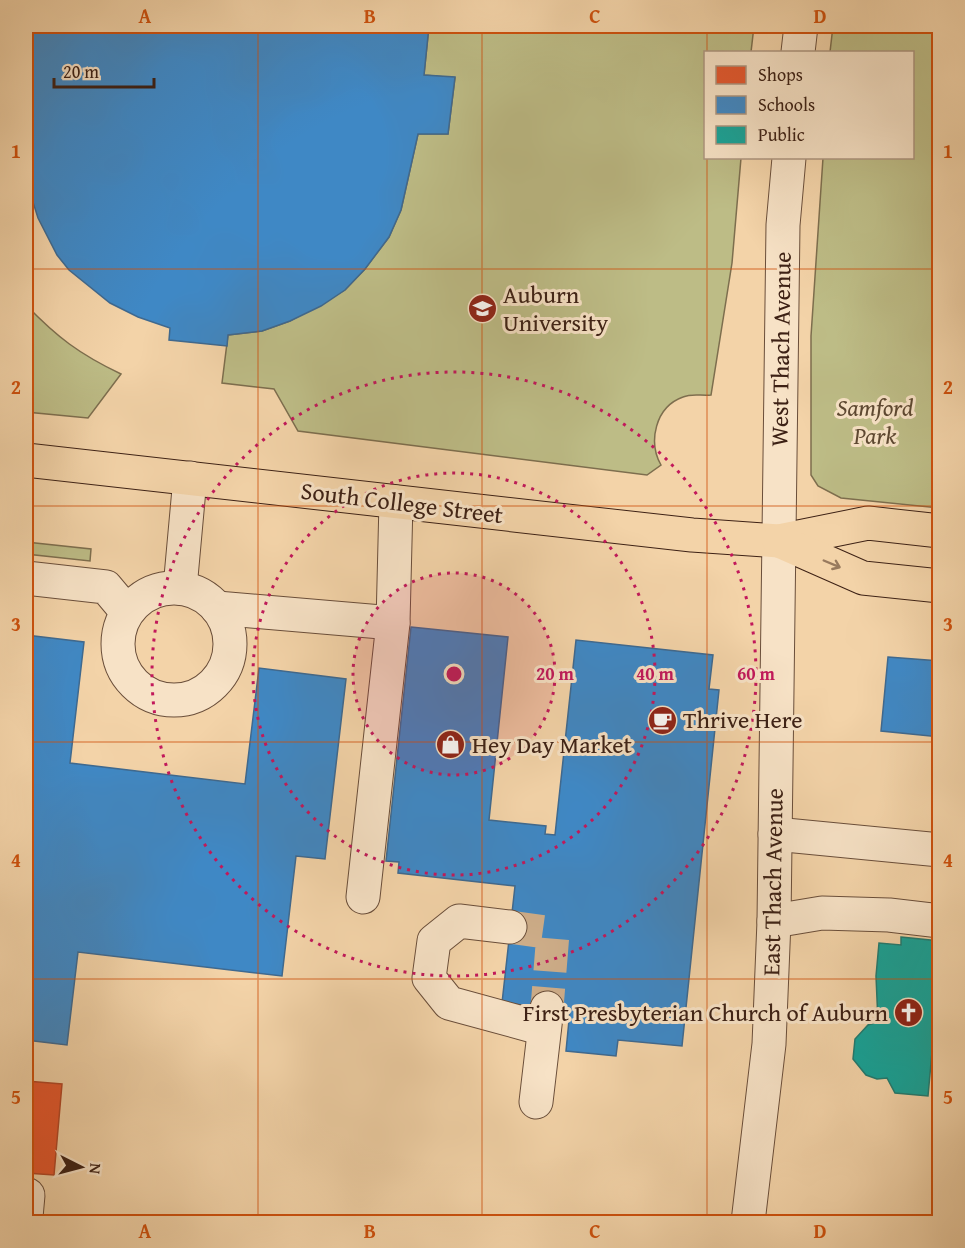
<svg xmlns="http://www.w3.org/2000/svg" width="965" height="1248" viewBox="0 0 965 1248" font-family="'Gentium Book Plus',serif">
<rect width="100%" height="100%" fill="#f3d3a8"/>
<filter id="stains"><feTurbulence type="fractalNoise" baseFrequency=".00333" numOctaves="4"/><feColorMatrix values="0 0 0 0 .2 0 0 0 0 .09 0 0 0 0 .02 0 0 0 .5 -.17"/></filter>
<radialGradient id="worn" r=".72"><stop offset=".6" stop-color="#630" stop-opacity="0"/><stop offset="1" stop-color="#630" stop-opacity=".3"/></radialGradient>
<g fill="#bdbc86" stroke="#7d6e4e" stroke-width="1.5">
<path d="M429 26H754L751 52H706V158H741L732 263 711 395C701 396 692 393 683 397 655 407 648 442 661 465L647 475 298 431 274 389 222 383 228 335 262 331 290 321 345 290 365 269 389 237 401 210 418 134H448L455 78 424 75Z"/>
<path d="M833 26H939V508L841 498 818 486 811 475V336L823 158H912V52H830Z"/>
<path d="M26 305C57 337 79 354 121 374L88 418 26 412Z"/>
<path d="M26 542 91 549 90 561 26 554Z"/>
</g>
<path fill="#e4572e" stroke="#b24726" stroke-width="1.5" d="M26 1081 62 1084 54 1175 26 1173Z"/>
<g fill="#3f88c5" stroke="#3e6990" stroke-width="1.5">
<path d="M32 26H429L424 75 455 77 448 134H418L401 210 389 237 365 269 345 290 321 306 290 321 262 331 228 335 227 346 169 340 170 328 138 317 110 303 69 270 57 255 38 218 26 180V35L31 36Z"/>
<path d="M411 627 508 637 489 820 546 826 545 834 555 835 576 640 713 655 709 689 719 690 682 1046 618 1040 616 1056 566 1051 570 1010 502 1003 515 886 398 873 399 862 386 861Z"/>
<path d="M26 635 84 642 70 763 245 784 259 668 346 679 325 859 296 856 282 976 78 952 67 1045 26 1040Z"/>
<path d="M888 657 940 661V737L881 731Z"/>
</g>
<path fill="#17a398" stroke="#227c71" stroke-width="1.5" d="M901 937 940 941V1053L932 1052 928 1096 895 1093 887 1078 877 1079 866 1075 853 1059 855 1039 868 1025 878 1022 876 976 879 943 901 945Z"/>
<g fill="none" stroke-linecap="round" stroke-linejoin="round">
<path stroke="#cfaf8b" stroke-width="33" stroke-dasharray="33 16" stroke-linecap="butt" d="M510 927 553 933 547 1008"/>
<defs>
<g id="minor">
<path d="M798 52 801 26"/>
<path d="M26 578 106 587 127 612"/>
<circle cx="174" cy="644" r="56"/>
<path d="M180 588 190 478"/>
<path d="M217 608 393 623"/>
<path d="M775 834 940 850"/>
<path d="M363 897 393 623 396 502"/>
<path d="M774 921 822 913 889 915 940 921"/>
<path d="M510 927 459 921 434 941 429 978 449 1003 544 1029"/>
<path d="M536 1102 547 1008"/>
<path d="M26 1194 28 1195 26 1217"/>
<path d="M748 1222 769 1044 774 921 783 225 789 158"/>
</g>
<g id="major">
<path d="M26 460 692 535 779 541 868 523 940 531"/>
<path d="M779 541 863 578 940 586"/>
</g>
</defs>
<use href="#minor" stroke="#6a4e3a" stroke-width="35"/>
<use href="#major" stroke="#3d2115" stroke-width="35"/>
<use href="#minor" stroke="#f7e2c6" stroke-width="33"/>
<use href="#major" stroke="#f3d3a8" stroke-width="33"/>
</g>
<defs><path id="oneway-shaft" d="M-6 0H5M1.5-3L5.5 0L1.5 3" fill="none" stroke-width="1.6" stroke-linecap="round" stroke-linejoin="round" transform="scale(1.5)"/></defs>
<use stroke="#987a5e" href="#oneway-shaft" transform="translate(832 564) rotate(23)"/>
<path fill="none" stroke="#ce510d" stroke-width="1.5" stroke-opacity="0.55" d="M258 26V1222M482 26V1222M707 26V52M707 158V1222M26 269H940M26 506H940M26 742H940M26 979H940"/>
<circle cx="454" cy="674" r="101" fill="#c2185b" fill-opacity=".12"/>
<g fill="none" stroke="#c2185b" stroke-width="3" stroke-dasharray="3 6">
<circle cx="454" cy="674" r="101"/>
<circle cx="454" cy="674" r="201"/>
<circle cx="454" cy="674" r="302"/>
</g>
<defs>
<symbol id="university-disc" viewBox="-11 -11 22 22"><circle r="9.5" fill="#8f2418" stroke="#f7e2c6"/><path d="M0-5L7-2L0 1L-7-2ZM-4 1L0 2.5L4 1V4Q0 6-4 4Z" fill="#fff"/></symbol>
<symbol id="cafe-disc" viewBox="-11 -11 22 22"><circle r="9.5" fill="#8f2418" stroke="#f7e2c6"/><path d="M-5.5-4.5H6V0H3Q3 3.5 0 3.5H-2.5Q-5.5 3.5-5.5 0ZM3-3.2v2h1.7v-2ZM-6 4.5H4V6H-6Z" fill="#fff"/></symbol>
<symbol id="shop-disc" viewBox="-11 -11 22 22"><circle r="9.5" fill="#8f2418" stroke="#f7e2c6"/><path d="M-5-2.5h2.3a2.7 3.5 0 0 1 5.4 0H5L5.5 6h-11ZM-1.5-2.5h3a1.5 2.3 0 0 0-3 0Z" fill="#fff"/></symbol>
<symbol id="church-disc" viewBox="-11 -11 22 22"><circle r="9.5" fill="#8f2418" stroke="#f7e2c6"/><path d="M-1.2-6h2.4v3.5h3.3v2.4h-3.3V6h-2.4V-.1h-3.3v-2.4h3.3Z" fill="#fff"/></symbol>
</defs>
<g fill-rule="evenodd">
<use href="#university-disc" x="466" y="292" width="33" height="33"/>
<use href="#cafe-disc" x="646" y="704" width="33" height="33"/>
<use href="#shop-disc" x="434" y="728" width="33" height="33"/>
<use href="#church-disc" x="892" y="996" width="33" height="33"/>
</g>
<g text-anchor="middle" stroke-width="6" stroke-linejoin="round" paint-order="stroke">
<g font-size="24" fill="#3d2115" stroke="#f7e2c6" text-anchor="start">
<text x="503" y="303">Auburn<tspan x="503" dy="28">University</tspan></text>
<text x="683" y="728">Thrive Here</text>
<text x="472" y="753">Hey Day Market</text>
<text x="888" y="1021" text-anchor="end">First Presbyterian Church of Auburn</text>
</g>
<g font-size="24" fill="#3d2115" stroke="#f7e2c6">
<text transform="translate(781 349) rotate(-89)" y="8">West Thach Avenue</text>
<text transform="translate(402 503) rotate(7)" y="8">South College Street</text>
<text transform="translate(773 882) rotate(-89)" y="8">East Thach Avenue</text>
</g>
<g font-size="24" font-style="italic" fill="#5d4831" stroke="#f7e2c6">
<text x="875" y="416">Samford<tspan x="875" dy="28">Park</tspan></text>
</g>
</g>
<circle cx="454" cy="674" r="9" fill="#c2185b" stroke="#f7e2c6" stroke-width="3"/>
<g font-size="18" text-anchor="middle" font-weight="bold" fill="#c2185b" stroke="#f7e2c6" stroke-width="6" stroke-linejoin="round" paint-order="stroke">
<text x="555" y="680">20 m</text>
<text x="655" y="680">40 m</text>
<text x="756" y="680">60 m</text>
</g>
<rect width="965" height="1248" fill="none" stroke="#f3d3a8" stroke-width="66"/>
<rect x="704" y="51" width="210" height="108" fill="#f7e2c6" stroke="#ad957f" stroke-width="1.5"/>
<rect x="716" y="66" width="30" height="18" fill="#e4572e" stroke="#ad957f" stroke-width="1.5"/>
<text x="758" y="81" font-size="18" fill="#3d2115">Shops</text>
<rect x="716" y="96" width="30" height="18" fill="#3f88c5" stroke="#ad957f" stroke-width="1.5"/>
<text x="758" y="111" font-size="18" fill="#3d2115">Schools</text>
<rect x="716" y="126" width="30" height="18" fill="#17a398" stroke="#ad957f" stroke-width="1.5"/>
<text x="758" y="141" font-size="18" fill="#3d2115">Public</text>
<g transform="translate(81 1167) rotate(96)" stroke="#f7e2c6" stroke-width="4.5" paint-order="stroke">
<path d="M0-4.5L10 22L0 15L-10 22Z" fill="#3d2115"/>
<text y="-9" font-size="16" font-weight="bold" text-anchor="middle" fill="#3d2115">N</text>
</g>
<path d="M54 78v9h100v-9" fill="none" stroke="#3d2115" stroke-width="3"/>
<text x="63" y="78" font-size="18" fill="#3d2115" stroke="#f7e2c6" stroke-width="4.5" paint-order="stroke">20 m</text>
<rect x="33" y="33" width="899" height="1182" fill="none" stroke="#ce510d" stroke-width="2"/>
<g font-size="20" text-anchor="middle" font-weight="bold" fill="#ce510d">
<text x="145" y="23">A</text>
<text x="370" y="23">B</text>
<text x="595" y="23">C</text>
<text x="820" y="23">D</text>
<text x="16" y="158">1</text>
<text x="948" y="158">1</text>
<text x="16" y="394">2</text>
<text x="948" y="394">2</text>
<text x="16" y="631">3</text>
<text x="948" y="631">3</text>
<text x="16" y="867">4</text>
<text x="948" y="867">4</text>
<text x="16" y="1104">5</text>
<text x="948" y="1104">5</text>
<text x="145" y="1238">A</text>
<text x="370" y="1238">B</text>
<text x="595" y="1238">C</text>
<text x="820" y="1238">D</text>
</g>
<rect width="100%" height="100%" filter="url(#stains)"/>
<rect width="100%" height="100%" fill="url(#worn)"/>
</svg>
